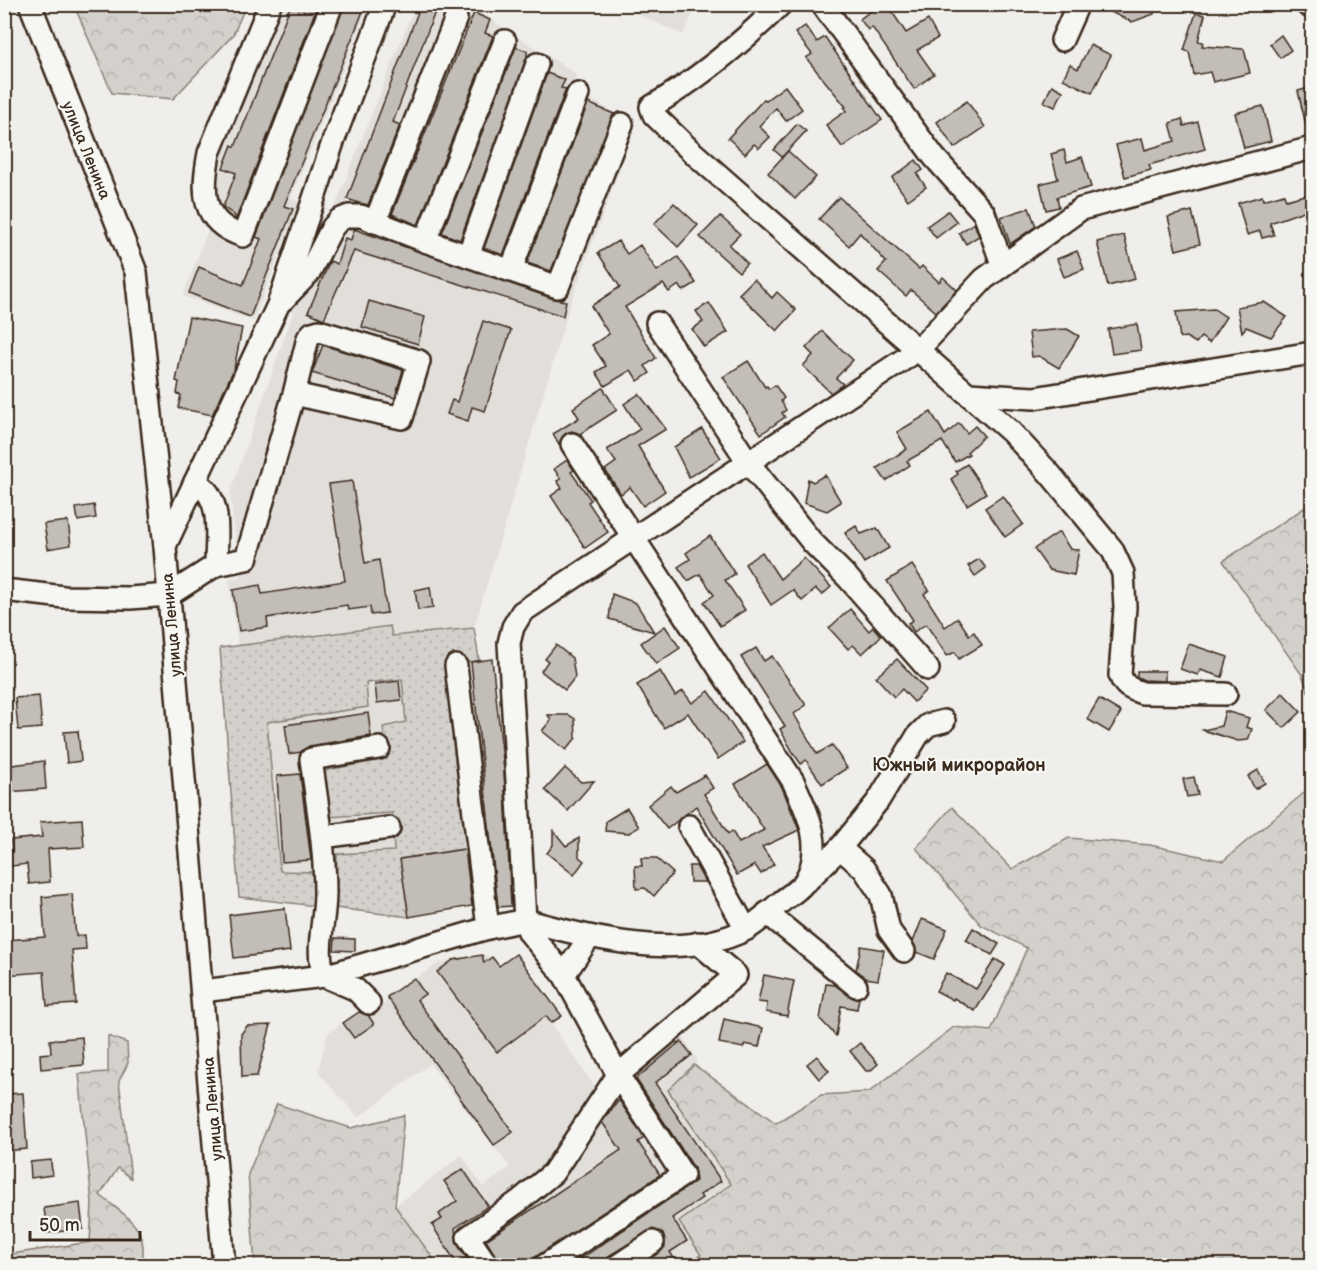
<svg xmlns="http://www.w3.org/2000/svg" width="1317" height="1270" viewBox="0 0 1317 1270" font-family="'Balsamiq Sans',sans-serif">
<defs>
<pattern id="grass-dots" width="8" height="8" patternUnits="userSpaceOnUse" patternTransform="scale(1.5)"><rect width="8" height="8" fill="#d4d1cc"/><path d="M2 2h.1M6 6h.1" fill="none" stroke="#b7b4af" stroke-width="1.8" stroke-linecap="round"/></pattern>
<pattern id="forest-crowns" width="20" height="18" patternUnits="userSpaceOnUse" patternTransform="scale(1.5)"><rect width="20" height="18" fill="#d4d1cc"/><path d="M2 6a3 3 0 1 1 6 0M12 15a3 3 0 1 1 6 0" fill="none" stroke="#b7b4af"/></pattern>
</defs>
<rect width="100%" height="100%" fill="#efeeea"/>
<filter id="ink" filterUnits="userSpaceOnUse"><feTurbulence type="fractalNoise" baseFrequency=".0167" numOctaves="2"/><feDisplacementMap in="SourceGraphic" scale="12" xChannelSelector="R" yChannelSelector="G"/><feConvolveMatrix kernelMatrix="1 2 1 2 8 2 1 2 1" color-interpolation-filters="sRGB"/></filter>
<g filter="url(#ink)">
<g fill="#e2dfdb">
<path d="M283 5H369L291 198 300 202 253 321 183 296 218 203V163Z"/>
<path d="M415 5H468L576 74 572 89 636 124 570 305 474 628 479 660 492 659 517 905 477 906 409 917 239 897 220 648 238 646 229 579 240 577 230 493 294 310Z"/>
<path d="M618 5H697L683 35Z"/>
<path d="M516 954 562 1016 551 1024 601 1095 683 1037 698 1061 668 1090 732 1184 680 1222 701 1255 684 1265H438L395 1206 462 1155 483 1187 510 1167 430 1064 358 1118 318 1071 328 1033 363 1009 368 1015 389 1000 387 997 439 963 482 955 492 957 499 966Z"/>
</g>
<path fill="url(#grass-dots)" stroke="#887e75" stroke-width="1.5" d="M390 626 392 636 474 628 479 660 450 666 474 847 400 859 409 917 335 908 337 854 394 851 392 813 327 817 322 771 387 759 383 727 406 722 402 679 366 683 368 707 267 722 280 871 316 872V906L239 897 220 648Z"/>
<g fill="url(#forest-crowns)" stroke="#887e75" stroke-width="1.5">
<path d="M74 5H246L233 35 173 99 112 93Z"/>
<path d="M1312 503V702L1302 675 1223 561Z"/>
<path d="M1312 771V1265H684L701 1255 679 1222 731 1184 668 1090 694 1065 776 1123 821 1095 869 1092 954 1027 991 1031 1027 948 981 925 916 848 952 807 1012 869 1069 838 1150 845 1223 861 1311 787Z"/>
<path d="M108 1036 127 1043 128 1063 119 1081 131 1178 118 1168 100 1195C126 1217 149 1226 142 1265H5V1255L90 1242 92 1203 79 1074 108 1072Z"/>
<path d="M277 1104 351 1128 404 1115 395 1206 438 1265H255L248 1174Z"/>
</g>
<g fill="#c2bdb7" stroke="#3b2a1e" stroke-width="1.5">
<path d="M291 4H318L236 219 234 215 223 207 236 173 223 168 232 145 235 147Z"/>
<path d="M344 4H366L284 206 293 209 250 317 189 293 199 267 243 285 261 239 256 237Z"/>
<path d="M421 4H438L393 122 400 125 368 205 359 203 347 199Z"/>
<path d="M880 4H887L906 33 928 20 938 38 917 50 934 74 914 89 872 27 868 30 860 19Z"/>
<path d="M1093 4H1153L1154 14 1132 22Z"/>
<path d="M474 13 490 20 485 33 493 36 418 225 392 214Z"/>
<path d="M1196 13 1205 15 1198 41 1203 42 1202 46 1244 49 1250 73 1213 82 1210 72 1194 75 1189 52 1184 50Z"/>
<path d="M805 26 817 42 825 37 882 120 842 147 826 125 846 111 844 108 846 107 806 58 812 54 795 33Z"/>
<path d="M1281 35 1291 50 1280 58 1270 44Z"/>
<path d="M1090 45 1111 55 1092 93 1063 79 1070 64 1078 69Z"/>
<path d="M516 47 527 51V57L460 240 442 233Z"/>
<path d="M547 73 565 80 561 88 566 89 503 255 484 248Z"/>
<path d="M1052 85 1063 91 1055 107 1044 102Z"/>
<path d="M785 86 802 109 786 121 776 108 759 126 770 137 759 148 754 144 745 154 728 138 764 99 766 100Z"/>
<path d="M1312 87V133L1308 134 1298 91Z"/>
<path d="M967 101 985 127 954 148 937 122Z"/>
<path d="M588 103 614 114 551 271 527 263Z"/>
<path d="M1263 106 1271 141 1244 148 1235 113Z"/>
<path d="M1182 119 1184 126 1198 122 1205 149 1149 165 1151 170 1125 177 1116 145 1142 138 1145 150 1175 141 1170 123Z"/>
<path d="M797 124 806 131 782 157 774 150Z"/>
<path d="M1064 150 1067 162 1082 157 1091 187 1057 197 1059 207 1046 210 1040 184 1058 179 1051 154Z"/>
<path d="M788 151 816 177 795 199 768 173Z"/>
<path d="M916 160 923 170 917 174 926 187 908 200 892 178Z"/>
<path d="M1312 193V208L1270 223 1274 235 1262 238 1260 231 1247 235 1238 203 1262 196 1263 200 1284 194 1286 200Z"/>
<path d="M839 197 919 269 922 266 939 282 943 277 957 290 936 312 911 290 906 296 878 271 886 262 860 233 849 246 819 219Z"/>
<path d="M674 203 698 225 678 247 654 224Z"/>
<path d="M1029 208 1036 226 1010 244 1001 217Z"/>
<path d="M948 211 957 222 936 238 927 226Z"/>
<path d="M1192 211 1200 244 1176 250 1168 217Z"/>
<path d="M720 216 740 234 729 245 747 263 739 272 700 237Z"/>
<path d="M974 223 979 236 966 244 959 233Z"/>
<path d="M354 229 554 299 566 301 563 316 354 251 324 319 308 312 330 261 337 264 345 238 351 240Z"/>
<path d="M1124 235 1135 279 1108 286 1097 242Z"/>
<path d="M618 241 627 254 640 245 657 271 678 257 696 283 683 291 679 285 669 292 663 284 625 307 656 358 645 366 650 373 638 381 631 370 605 386 596 372 606 366 592 345 609 334 591 306 620 287 598 253Z"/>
<path d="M1077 251 1084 269 1064 277 1057 259Z"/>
<path d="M754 279 772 298 777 292 796 310 777 331 739 294Z"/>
<path d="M369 301 425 317 418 344 362 327Z"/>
<path d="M1264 302 1287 317 1271 337 1246 327 1242 332 1237 307Z"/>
<path d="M709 303 728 332 704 347 692 329 703 322 696 311Z"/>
<path d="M1214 309 1226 317 1209 343 1201 337 1196 343 1186 337 1180 338 1176 312Z"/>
<path d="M189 317 242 328 234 369 212 415 178 408 181 395 177 394 179 382 176 381Z"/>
<path d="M483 321 511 330 485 411 472 407 468 421 447 414 452 400 457 402Z"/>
<path d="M1137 324 1141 350 1112 354 1108 329Z"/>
<path d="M1067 329 1079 336 1059 368 1039 356 1032 357 1029 332Z"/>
<path d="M822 331 853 360 836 378 843 384 831 393 803 366 813 355 806 348Z"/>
<path d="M323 345 403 370 395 398 312 373Z"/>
<path d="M748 361 765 387 767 386 769 389 775 385 784 398 781 401 786 410 782 413 785 417 761 434 723 377Z"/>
<path d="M603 388 617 410 580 434 572 431 566 433 559 444 553 434 579 418 573 408Z"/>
<path d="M639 394 666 429 638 446 665 491 643 506 630 487 621 494 605 470 616 462 607 450 640 429 624 404Z"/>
<path d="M931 412 945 435 959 423 967 433 975 426 984 436 967 452 969 454 955 462 942 441 907 461 910 465 886 481 877 468 907 449 897 432Z"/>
<path d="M702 429 721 458 689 477 674 447Z"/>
<path d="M567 460 574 470 571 472 591 500 588 502 608 532 585 548 551 496 562 488 557 481 561 479 554 469Z"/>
<path d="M967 464 986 493 967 505 951 479 958 474 956 471Z"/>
<path d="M825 475 841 502 827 511 804 503 808 479 813 482Z"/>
<path d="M352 481 365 563 379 560 387 613 371 615 370 607 348 610 347 605 267 618 268 627 239 631 233 590 260 585 262 594 345 581 329 484Z"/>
<path d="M1003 496 1023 524 1005 537 985 508Z"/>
<path d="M94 505 96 518 78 521 76 508Z"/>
<path d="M68 521 71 545 48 549 44 524Z"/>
<path d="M856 526 861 534 877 528 889 548 864 563 845 533Z"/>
<path d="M1059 532 1070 549 1079 550 1074 575 1049 570 1034 549Z"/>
<path d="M710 536 735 574 725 580 745 610 720 626 704 602 714 595 700 574 688 581 678 567 690 559 686 553Z"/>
<path d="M762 552 780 579 804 558 831 587 822 595 816 589 802 601 793 590 771 605 745 564Z"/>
<path d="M979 559 986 568 975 576 968 566Z"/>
<path d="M912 565 929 590 924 594 945 627 958 618 969 635 974 632 982 645 959 659 955 652 947 656 926 624 914 632 908 623 913 620 887 581Z"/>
<path d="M430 587 433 608 418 610 415 590Z"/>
<path d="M612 594 636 603 654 632 609 619Z"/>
<path d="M850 609 869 631 873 627 881 636 862 654 853 645 848 649 829 628Z"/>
<path d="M665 626 680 648 656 664 641 643Z"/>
<path d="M1189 644 1228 657 1222 677 1200 670 1198 675 1180 669Z"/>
<path d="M556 645 572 658 575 677 565 690 541 671 548 661 545 659Z"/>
<path d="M756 648 764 661 772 656 806 705 794 714 817 754 832 745 847 768 822 784 806 760 801 764 794 754 780 729 785 726 741 657Z"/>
<path d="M492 659 504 770 511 906 498 907 471 662Z"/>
<path d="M897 659 926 690 914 702 902 689 894 697 876 677Z"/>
<path d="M660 671 675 696 683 691 692 703 709 691 743 742 718 759 688 713 664 728 637 685Z"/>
<path d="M1137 671H1165V681L1144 680 1137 677Z"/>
<path d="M399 681 401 700 377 703 375 684Z"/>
<path d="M1283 693 1301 712 1284 728 1266 710Z"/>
<path d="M39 696 42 728 18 730 15 698Z"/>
<path d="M1099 699 1121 712 1109 732 1087 719Z"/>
<path d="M1225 711 1249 718 1246 727 1252 729 1248 740 1238 741 1203 730 1221 726Z"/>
<path d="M368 713 371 736 309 746 301 752 289 754 285 725Z"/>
<path d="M548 715H569L575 719 576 738 566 750 542 731 551 720Z"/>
<path d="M78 731 81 761 67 763 64 732Z"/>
<path d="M44 761 46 789 7 792 4 766Z"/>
<path d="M767 764 782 787 799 830 762 847 774 864 761 874 755 865 737 875 696 806 667 829 648 805 671 786 676 792 705 775 713 788 704 794 728 834 732 831 739 843 764 830 735 784Z"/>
<path d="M565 768 581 782 594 781 568 811 545 790Z"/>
<path d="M1258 770 1265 783 1255 789 1248 776Z"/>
<path d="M300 774 311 860 282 862 277 776Z"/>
<path d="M1194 777 1198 795 1187 797 1183 779Z"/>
<path d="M627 808 639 827 629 833 605 831 606 821Z"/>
<path d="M82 819 84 847 48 849 50 882 29 884 27 864 4 867V852L12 851 11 840 42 837 40 822Z"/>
<path d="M553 830 566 846 579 838V857L584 861 574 875 547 853 553 845Z"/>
<path d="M465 849 472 906 409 917 400 859Z"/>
<path d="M641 858H656L673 873 654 896 645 888 636 889 635 866H642Z"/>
<path d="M689 866H696L705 882H690Z"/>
<path d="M72 894 76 936 85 935 86 949 72 950 76 1004 47 1006 44 972 4 975V964H8L6 940 45 937 42 897Z"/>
<path d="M285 908 290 951 234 958 229 915Z"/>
<path d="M922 919 947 929 934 959 916 952 913 942Z"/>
<path d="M973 928 999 944 992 955 966 940Z"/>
<path d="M335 938 355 939V951L334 950Z"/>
<path d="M861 946 884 950 878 980 865 978 856 970Z"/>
<path d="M516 954 562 1016 551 1023 546 1016 497 1052 437 972 453 960 482 955 484 963 492 957 499 966Z"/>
<path d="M995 959 1005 965 975 1011 954 998 953 1000 936 991 946 973 976 989Z"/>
<path d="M764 975 794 981 787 1016 766 1012 767 1003 758 1002Z"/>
<path d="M414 978 425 994 417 1000 513 1132 494 1145 387 997Z"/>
<path d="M826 984 835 985 853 998H859L857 1009 841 1006 836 1036 820 1019Z"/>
<path d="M359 1012 368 1015 374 1024 354 1038 343 1023Z"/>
<path d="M724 1019 763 1028 759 1047 745 1044 743 1048 719 1043Z"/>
<path d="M271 1025 257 1076 242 1077 241 1034 247 1026Z"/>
<path d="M82 1037 84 1065 41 1069 40 1054 51 1053 50 1040Z"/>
<path d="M681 1041 692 1055 655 1083 721 1181 700 1195 702 1198 672 1218 687 1241 670 1252 675 1260 665 1266H641L665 1247 663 1234 653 1229 610 1255 604 1266H570L696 1181 694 1168 636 1079Z"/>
<path d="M860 1043 878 1064 870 1071H866L850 1051Z"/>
<path d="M817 1056 829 1071 819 1079 807 1064Z"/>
<path d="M23 1093 27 1149 4 1151V1120H7L5 1094Z"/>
<path d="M619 1100 644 1138 638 1142 660 1175 522 1266H501L486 1240 621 1150 602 1122Z"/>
<path d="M51 1160 52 1175 31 1178 30 1162Z"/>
<path d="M463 1169 488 1206 455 1228 457 1244 472 1266H458L432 1225 442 1219 439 1214 457 1201 444 1181Z"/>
<path d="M80 1203 83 1229 47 1233 44 1208Z"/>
</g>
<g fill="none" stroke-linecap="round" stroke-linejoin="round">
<defs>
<g id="minor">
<path d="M30 4 136 272 165 547 224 1266"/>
<path d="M270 4 209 153C202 191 200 222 243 236L332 4"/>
<path d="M781 4C741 44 700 78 651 107L654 115 690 150 918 350 984 279 1081 209 1312 148"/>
<path d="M822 4 934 157 984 213 1002 264"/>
<path d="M1306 4 1312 8"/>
<path d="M1062 40 1078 4"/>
<path d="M375 222 456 18"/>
<path d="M425 241 505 41"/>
<path d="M468 256 537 64"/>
<path d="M511 270 578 94"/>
<path d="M283 300 309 273 332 228 339 220 349 216H361L425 241 558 287 622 124"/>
<path d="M657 323 748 462 812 542 848 578 928 669"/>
<path d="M969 394 1034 398 1312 353"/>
<path d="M195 482C224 496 216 538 216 565"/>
<path d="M165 546 278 305 334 139 385 4"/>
<path d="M4 590 64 597 130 598 169 595 216 565 246 559 294 394 402 418 419 361 319 331 312 333 308 338 294 394"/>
<path d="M456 666 488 928"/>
<path d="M689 826 746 929"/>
<path d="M322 837 389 828"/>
<path d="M840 848 864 869 881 895 889 930 904 951"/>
<path d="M808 880 840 848 878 801 918 735 928 725 944 721"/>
<path d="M767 913 856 986"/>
<path d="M525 920C589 938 682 962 745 930 758 923 770 911 781 902 788 896 801 889 805 881 825 847 808 813 793 781L572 444"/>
<path d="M525 920 529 932 564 975"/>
<path d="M202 991 324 976 488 928 525 920 509 643 513 627 522 612 918 350 1011 432 1050 474 1112 549 1123 573 1125 607 1120 675C1124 687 1131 689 1142 693L1226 694"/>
<path d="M369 1003 355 989 324 976C315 948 325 922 325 893 325 848 317 803 311 759L379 748"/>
<path d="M488 1266 468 1237 519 1201 553 1173 618 1075 564 975 589 938"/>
<path d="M544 1266 683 1175 618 1075 736 975 698 943"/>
<path d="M617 1266 653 1242"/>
</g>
</defs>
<use href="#minor" stroke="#3b2a1e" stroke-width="26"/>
<use href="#minor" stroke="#f6f6f2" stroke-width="21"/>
</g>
</g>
<g text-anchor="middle" stroke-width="4.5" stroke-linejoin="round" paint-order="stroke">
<g font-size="16" fill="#3b2a1e" stroke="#f6f6f2">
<text transform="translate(87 150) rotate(68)" y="6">улица Ленина</text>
<text transform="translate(171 625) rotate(-95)" y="6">улица Ленина</text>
<text transform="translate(212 1109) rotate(-95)" y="6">улица Ленина</text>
</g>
<g font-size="18" font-weight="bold" fill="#3b2a1e" stroke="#f6f6f2">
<text x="959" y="771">Южный микрорайон</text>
</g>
</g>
<rect width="1317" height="1270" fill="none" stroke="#f6f6f2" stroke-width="24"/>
<rect x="12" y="12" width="1293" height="1246" fill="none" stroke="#3b2a1e" stroke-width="2" filter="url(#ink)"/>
<path d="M30 1231v9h110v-9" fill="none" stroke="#3b2a1e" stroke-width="3"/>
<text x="39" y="1231" font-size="18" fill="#3b2a1e" stroke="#f6f6f2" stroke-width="4.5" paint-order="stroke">50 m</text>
</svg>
